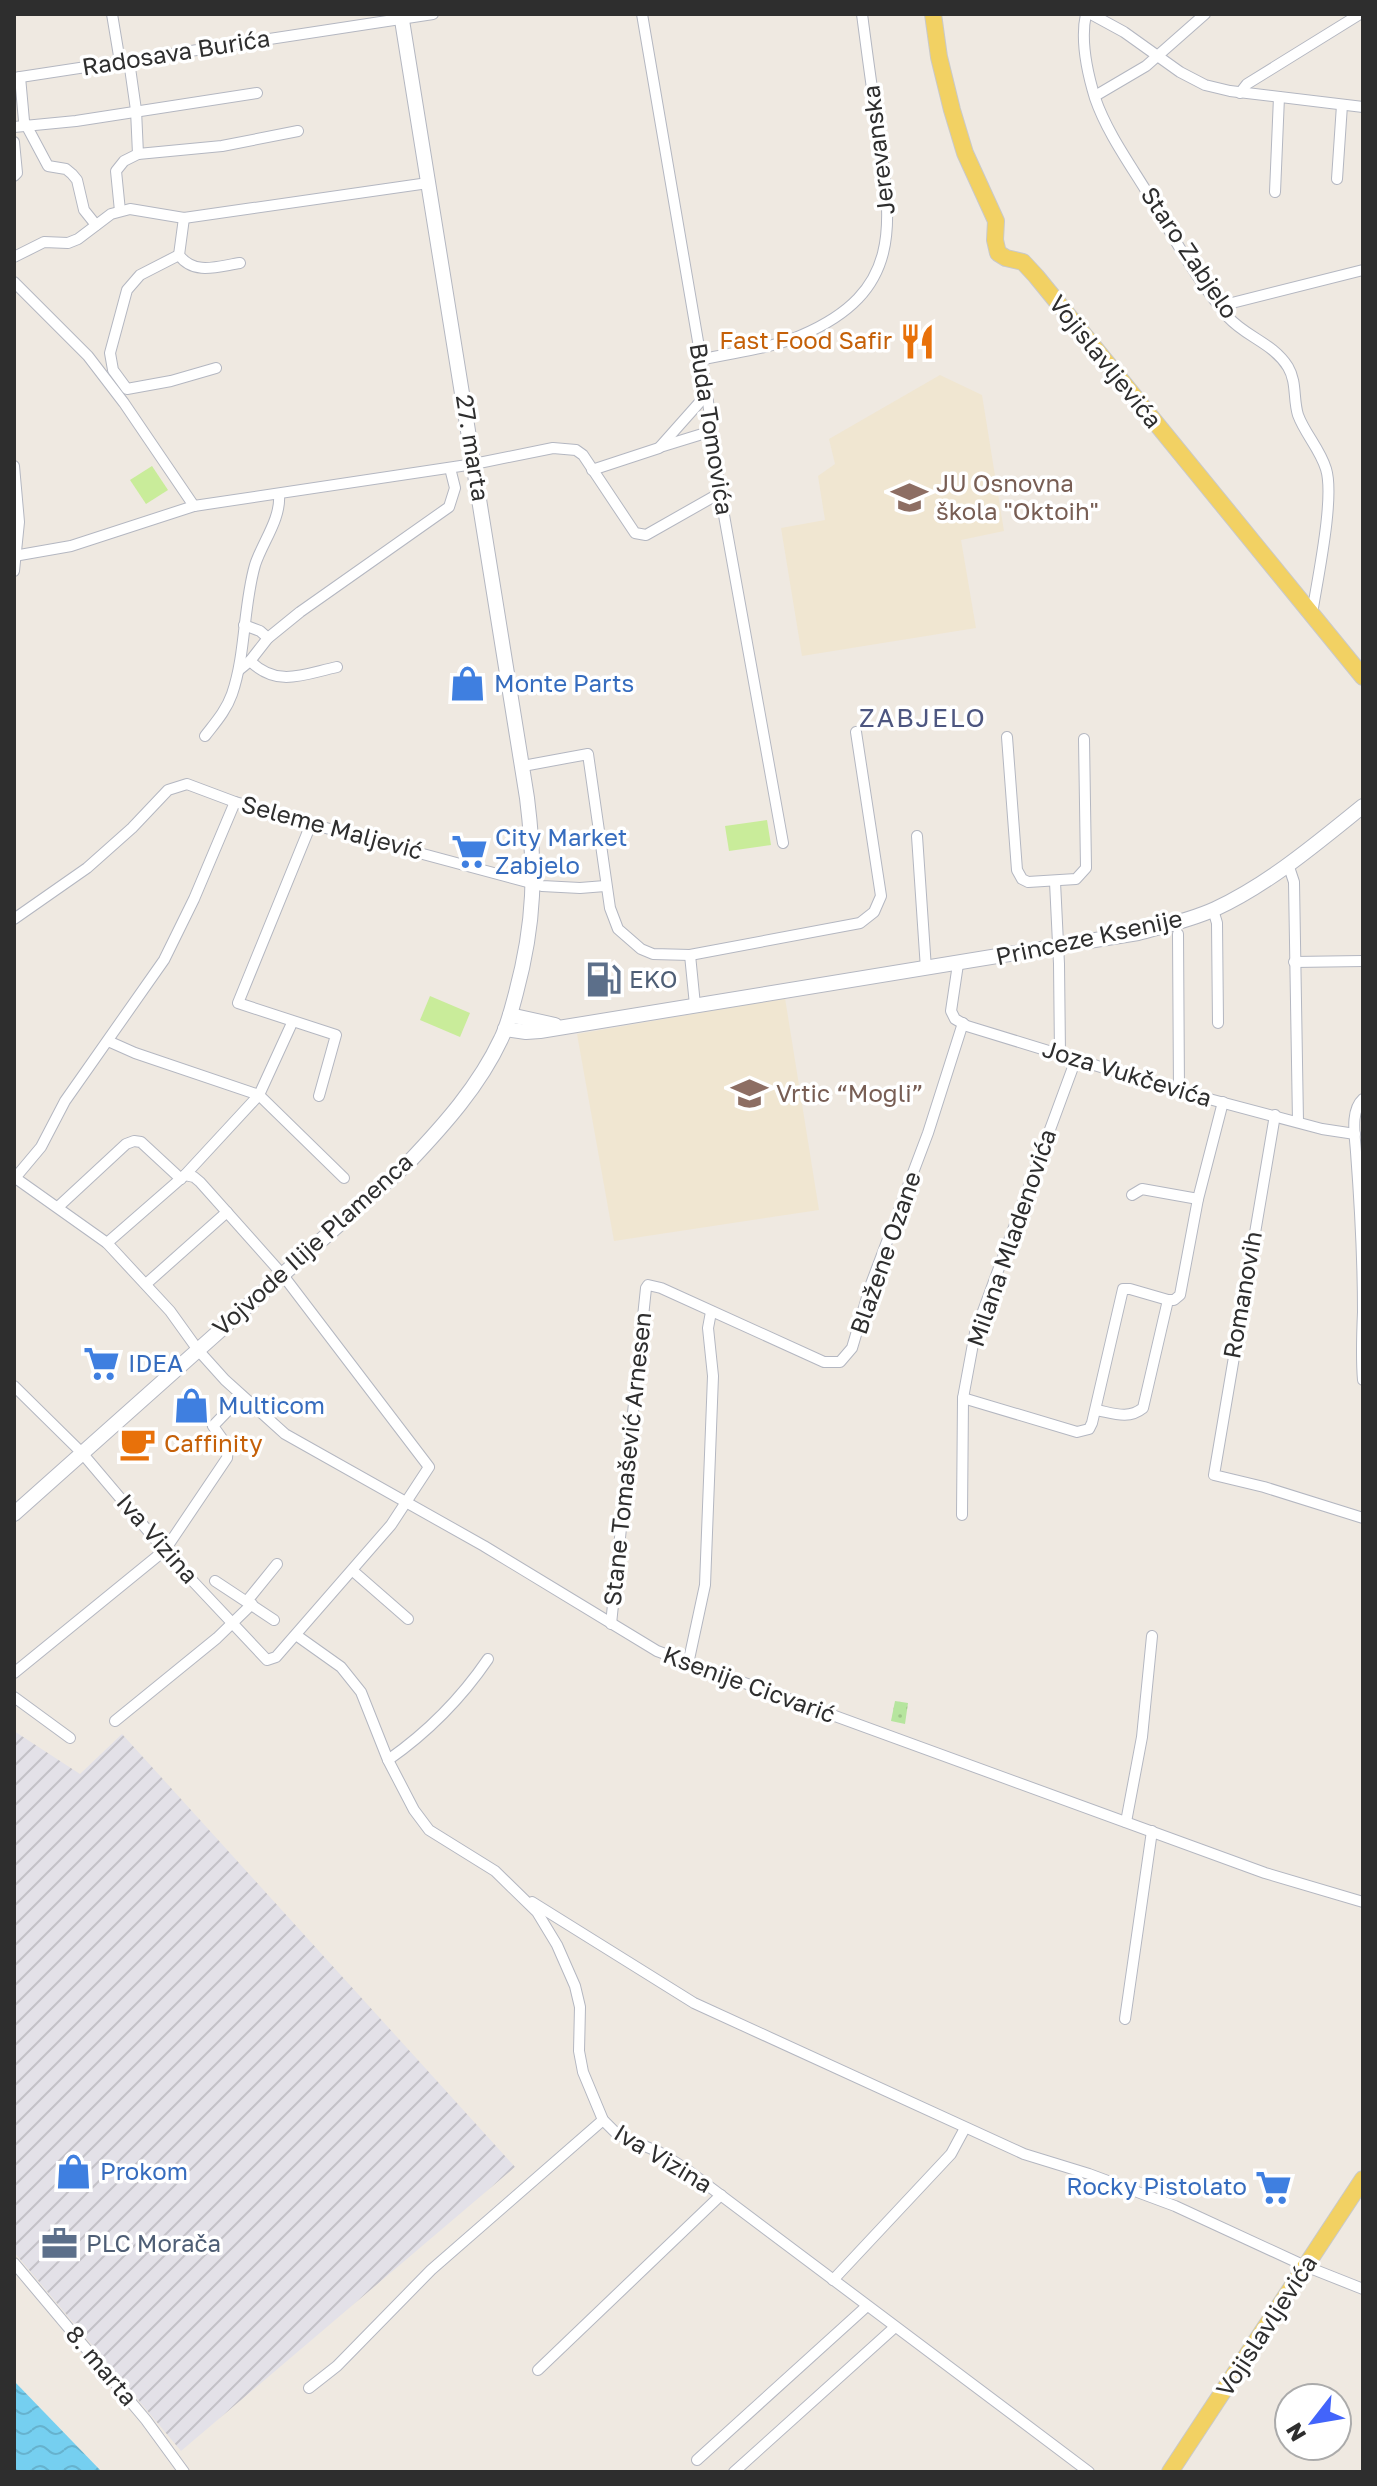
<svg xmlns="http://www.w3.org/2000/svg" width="1377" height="2486" viewBox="0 0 1377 2486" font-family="'Golos Text',sans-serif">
<defs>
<pattern id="industrial-furrows" width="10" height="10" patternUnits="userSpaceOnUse" patternTransform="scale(2)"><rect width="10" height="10" fill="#e3e1e8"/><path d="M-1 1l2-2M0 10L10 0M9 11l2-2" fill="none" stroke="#c3c1c7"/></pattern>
<pattern id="park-dots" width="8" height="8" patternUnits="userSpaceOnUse" patternTransform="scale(2)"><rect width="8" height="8" fill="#b6e59e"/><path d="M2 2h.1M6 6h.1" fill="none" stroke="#9dc588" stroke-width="1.8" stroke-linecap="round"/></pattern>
<pattern id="water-waves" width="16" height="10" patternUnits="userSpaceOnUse" patternTransform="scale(2)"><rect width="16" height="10" fill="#75cff0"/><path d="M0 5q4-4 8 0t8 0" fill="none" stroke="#66b2ce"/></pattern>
</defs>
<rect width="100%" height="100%" fill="#efe9e1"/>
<path fill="url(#industrial-furrows)" d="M14 1731 80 1774 122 1734 515 2167 181 2451 14 2252Z"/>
<g fill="#f0e6d1">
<path d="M940 375 982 395 1004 531 961 540 976 628 802 656 781 528 825 520 818 476 835 464 829 439Z"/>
<path d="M785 998 819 1210 614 1241 577 1034Z"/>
</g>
<path fill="url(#park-dots)" d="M895 1701 908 1703 905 1724 891 1721Z"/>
<g fill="#c9ec9a">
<path d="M152 466 168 490 146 504 130 480Z"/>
<path d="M767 820 771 845 729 851 725 826Z"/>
<path d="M430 996 470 1013 460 1037 420 1020Z"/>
</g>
<path fill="url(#water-waves)" d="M14 2381 102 2472H14Z"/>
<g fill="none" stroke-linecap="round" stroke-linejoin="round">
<defs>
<g id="street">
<path d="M112 14 120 62"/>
<path d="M642 14 707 394 720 493 783 843"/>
<path d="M1086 14C1080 41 1087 72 1095 98 1106 130 1127 160 1145 189 1169 230 1197 281 1228 317 1246 337 1273 343 1288 367 1297 382 1293 399 1298 415 1305 434 1320 449 1326 469 1335 498 1317 581 1312 614"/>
<path d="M1091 14 1124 32 1180 72 1205 85 1230 91 1363 107"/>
<path d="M20 77 24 121 48 166 66 169 72 174 77 180 84 210 96 225"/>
<path d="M14 78 433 14"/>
<path d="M1240 93 1247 84 1360 14"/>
<path d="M1095 96 1146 66 1205 14"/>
<path d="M14 127 76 121 257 93"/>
<path d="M14 142 17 173 14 176"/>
<path d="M138 154 222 146 298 131"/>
<path d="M1337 179 1342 105"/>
<path d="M1275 192 1279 97"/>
<path d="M120 211 116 171 124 161 138 154 136 110 129 61"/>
<path d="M184 218 179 255C194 276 219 266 240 263"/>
<path d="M179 255 140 275 127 290 110 353 113 370 127 389 171 381 216 368"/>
<path d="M14 257 44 242 68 243 78 239 111 214 130 209 184 218 428 183"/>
<path d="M14 282 88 356 124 403 194 506"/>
<path d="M1220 306 1363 270"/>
<path d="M700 360C733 352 771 349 802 335 904 291 892 224 878 129 872 91 867 52 862 14"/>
<path d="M660 447 712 431"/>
<path d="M14 466 19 522 14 571"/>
<path d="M592 470 659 448 707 394"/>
<path d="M14 556 71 546 194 506 474 464 553 448 576 450 583 455 635 533 646 535 720 493"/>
<path d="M244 625 260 631 268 638"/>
<path d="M250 661C278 688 304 674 337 667"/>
<path d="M239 670 250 661 268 638 300 612 449 507 455 488 450 468"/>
<path d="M205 736C215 723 226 711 232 694 246 653 243 607 255 565 262 543 281 519 279 495"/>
<path d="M1007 737 1017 870 1022 879 1028 882 1076 879 1086 868 1084 739"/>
<path d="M523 766 588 754 610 908 618 929 641 949 653 954 690 955 860 923 874 912 881 896 856 732"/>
<path d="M311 824 238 1003 336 1035 319 1096"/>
<path d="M917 836 926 969"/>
<path d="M1288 864 1294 882 1298 1122"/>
<path d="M1055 882 1059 964 1060 1054"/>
<path d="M1213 910 1217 923 1218 1023"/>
<path d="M14 919 87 868 132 828 168 790 187 784 235 802 311 824 542 886 580 888 605 886"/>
<path d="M1178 934 1179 1091"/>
<path d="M690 955 695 1005"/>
<path d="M1294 962 1363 961"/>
<path d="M958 964 951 1011 955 1019 967 1026 1179 1091 1322 1129 1355 1134"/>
<path d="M108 1041 135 1053 259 1095 344 1178"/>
<path d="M1363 1099C1350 1111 1355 1136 1356 1152 1360 1205 1363 1259 1363 1312 1362 1335 1361 1357 1363 1380"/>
<path d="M1275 1115 1214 1475 1264 1487 1363 1518"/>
<path d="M14 1177 107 1243 170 1311 198 1350 225 1380 285 1434 484 1546 657 1651 1265 1873 1363 1902"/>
<path d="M15 1178 41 1147 65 1101 164 960 194 899 235 802"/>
<path d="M1132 1195 1142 1189 1198 1199"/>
<path d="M58 1207 126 1144 134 1141 141 1142 181 1179"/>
<path d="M107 1243 185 1175 259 1095 292 1023"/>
<path d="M146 1284 227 1212"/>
<path d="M14 1386 82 1453 171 1558 267 1660 276 1657 391 1525 429 1467 282 1274 200 1182 194 1177 185 1175"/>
<path d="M963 1398 1077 1432 1089 1429 1092 1423 1123 1289H1130L1168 1300H1174L1180 1295 1198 1199 1223 1102"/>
<path d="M1096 1410C1113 1413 1128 1420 1143 1408L1168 1300"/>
<path d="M962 1515 963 1398 975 1333 1076 1059"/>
<path d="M353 1571 408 1619"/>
<path d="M215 1581 274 1620"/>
<path d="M247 1601 277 1564"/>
<path d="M611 1624 646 1288 648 1285 661 1288 824 1362H840L852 1348 871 1284 928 1133 963 1023"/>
<path d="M296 1635 341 1667 361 1692 388 1760 414 1810 429 1830 495 1871 537 1912 557 1945 575 1986 580 2007 579 2051 583 2072 603 2120 618 2135 659 2152 686 2169 1089 2472"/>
<path d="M688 1664 705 1585 713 1376 708 1328 711 1312"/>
<path d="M14 1673 165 1550 227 1458 228 1447 213 1426 242 1396"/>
<path d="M14 1697 70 1738"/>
<path d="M115 1721 217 1638 252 1604"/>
<path d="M388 1760C428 1732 460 1700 488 1659"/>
<path d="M1126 1822 1142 1737 1152 1636"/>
<path d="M532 1902 694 2003 1024 2154 1089 2174 1175 2206 1305 2266 1363 2289"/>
<path d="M1125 2019 1152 1831"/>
<path d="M14 2263 146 2420 184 2472"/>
<path d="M833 2280 951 2154 965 2128"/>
<path d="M538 2370 721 2195"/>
<path d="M309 2388 337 2366 431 2270 603 2120"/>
<path d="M697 2460 867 2306"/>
<path d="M734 2472 895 2327"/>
</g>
<g id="secondary">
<path d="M510 1015 555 1025"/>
<path d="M505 1029 526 1032 540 1031 1138 933C1164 926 1191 920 1215 909 1269 884 1317 843 1363 806"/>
<path d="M14 1514 409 1162C444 1125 479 1086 501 1039 508 1025 512 1008 516 993 535 922 536 870 527 798L401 14"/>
</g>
<g id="primary">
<path d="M933 14 939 57 952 110 965 153 996 221 995 240 998 253 1006 258 1023 262 1036 276 1363 677"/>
<path d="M1170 2472 1363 2179"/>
</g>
</defs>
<use href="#street" stroke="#b4b7c1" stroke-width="12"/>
<use href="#secondary" stroke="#b4b7c1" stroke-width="16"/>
<use href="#primary" stroke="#c9c9c9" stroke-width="18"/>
<use href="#street" stroke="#fff" stroke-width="10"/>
<use href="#secondary" stroke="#fff" stroke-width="14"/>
<use href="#primary" stroke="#f2d163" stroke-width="16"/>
</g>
<defs>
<symbol id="restaurant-bare" viewBox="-9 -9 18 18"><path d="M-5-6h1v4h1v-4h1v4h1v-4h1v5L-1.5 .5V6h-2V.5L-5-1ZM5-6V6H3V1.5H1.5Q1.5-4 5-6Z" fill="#e8710a" stroke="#fff" stroke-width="2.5" paint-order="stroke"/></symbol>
<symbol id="school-bare" viewBox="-9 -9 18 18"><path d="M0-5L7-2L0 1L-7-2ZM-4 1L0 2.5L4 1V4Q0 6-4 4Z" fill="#8d6e63" stroke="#fff" stroke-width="2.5" paint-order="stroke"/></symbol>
<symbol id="shop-bare" viewBox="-9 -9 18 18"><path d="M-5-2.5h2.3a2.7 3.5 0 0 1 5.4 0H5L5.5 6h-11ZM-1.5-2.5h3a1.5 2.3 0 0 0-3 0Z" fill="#3f7fe0" stroke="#fff" stroke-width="2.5" paint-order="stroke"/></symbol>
<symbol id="supermarket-bare" viewBox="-9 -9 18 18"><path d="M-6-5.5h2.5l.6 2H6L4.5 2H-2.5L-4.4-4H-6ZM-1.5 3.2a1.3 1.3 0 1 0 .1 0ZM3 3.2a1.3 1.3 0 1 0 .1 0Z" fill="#3f7fe0" stroke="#fff" stroke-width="2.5" paint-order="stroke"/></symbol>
<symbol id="fuel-bare" viewBox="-9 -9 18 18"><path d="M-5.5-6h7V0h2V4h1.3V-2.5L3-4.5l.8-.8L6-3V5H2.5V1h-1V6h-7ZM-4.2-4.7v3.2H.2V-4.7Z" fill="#5c6f8a" stroke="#fff" stroke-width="2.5" paint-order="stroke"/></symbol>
<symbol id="cafe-bare" viewBox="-9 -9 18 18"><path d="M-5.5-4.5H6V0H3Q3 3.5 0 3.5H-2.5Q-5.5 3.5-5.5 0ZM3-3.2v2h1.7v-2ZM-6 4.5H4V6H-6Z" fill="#e8710a" stroke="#fff" stroke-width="2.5" paint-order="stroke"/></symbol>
<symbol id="office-bare" viewBox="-9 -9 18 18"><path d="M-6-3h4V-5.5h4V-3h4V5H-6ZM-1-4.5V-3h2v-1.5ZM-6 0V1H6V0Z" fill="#5c6f8a" stroke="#fff" stroke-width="2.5" paint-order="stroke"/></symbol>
</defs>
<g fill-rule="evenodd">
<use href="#restaurant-bare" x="892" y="316" width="51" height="51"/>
<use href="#school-bare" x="884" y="472" width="51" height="51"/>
<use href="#shop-bare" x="442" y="658" width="51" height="51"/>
<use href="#supermarket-bare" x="444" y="826" width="51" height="51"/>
<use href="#fuel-bare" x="578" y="954" width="51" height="51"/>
<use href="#school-bare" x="724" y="1068" width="51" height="51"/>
<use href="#supermarket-bare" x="76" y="1338" width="51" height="51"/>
<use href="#shop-bare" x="166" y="1380" width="51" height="51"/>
<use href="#cafe-bare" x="112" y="1418" width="51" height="51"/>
<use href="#shop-bare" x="48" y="2146" width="51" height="51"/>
<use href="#supermarket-bare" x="1248" y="2162" width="51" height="51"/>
<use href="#office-bare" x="34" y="2218" width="51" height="51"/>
</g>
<g text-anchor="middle" stroke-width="7" stroke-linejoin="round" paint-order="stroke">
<g font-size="24" fill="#2e2e2e" stroke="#fff">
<text transform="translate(176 53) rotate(-9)" y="8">Radosava Burića</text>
<text transform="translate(879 150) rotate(-97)" y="8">Jerevanska</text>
<text transform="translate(1189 253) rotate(56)" y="8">Staro Zabjelo</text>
<text transform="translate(1105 362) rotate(51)" y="8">Vojislavljevića</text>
<text transform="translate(711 429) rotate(81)" y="8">Buda Tomovića</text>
<text transform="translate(472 448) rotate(81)" y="8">27. marta</text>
<text transform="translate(332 828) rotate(15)" y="8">Seleme Maljević</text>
<text transform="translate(1089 938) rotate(-12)" y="8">Princeze Ksenije</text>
<text transform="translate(1127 1074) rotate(17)" y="8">Joza Vukčevića</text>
<text transform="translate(1012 1238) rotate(-71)" y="8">Milana Mladenovića</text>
<text transform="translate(313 1245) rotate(-42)" y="8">Vojvode Ilije Plamenca</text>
<text transform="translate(886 1253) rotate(-71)" y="8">Blažene Ozane</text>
<text transform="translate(1243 1295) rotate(-80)" y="8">Romanovih</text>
<text transform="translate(628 1459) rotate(-84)" y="8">Stane Tomašević Arnesen</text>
<text transform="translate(157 1539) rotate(49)" y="8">Iva Vizina</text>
<text transform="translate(749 1685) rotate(20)" y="8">Ksenije Cicvarić</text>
<text transform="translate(663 2159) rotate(31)" y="8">Iva Vizina</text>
<text transform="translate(1267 2326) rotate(-57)" y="8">Vojislavljevića</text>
<text transform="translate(101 2366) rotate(50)" y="8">8. marta</text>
</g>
<g font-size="24" fill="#c56008" stroke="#fff" text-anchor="end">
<text x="892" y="349">Fast Food Safir</text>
<text x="164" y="1452" text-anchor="start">Caffinity</text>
</g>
<g font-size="24" fill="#785e54" stroke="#fff" text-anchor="start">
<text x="936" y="492">JU Osnovna<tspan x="936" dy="28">škola "Oktoih"</tspan></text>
<text x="776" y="1102">Vrtic “Mogli”</text>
</g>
<g font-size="24" fill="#366cbe" stroke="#fff" text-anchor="start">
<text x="494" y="692">Monte Parts</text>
<text x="495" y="846">City Market<tspan x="495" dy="28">Zabjelo</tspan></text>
<text x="128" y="1372">IDEA</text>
<text x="218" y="1414">Multicom</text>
<text x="100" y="2180">Prokom</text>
<text x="1247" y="2195" text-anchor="end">Rocky Pistolato</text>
</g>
<g font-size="24" fill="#4e5e75" stroke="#fff" text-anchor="start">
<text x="629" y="988">EKO</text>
<text x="86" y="2252">PLC Morača</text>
</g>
<g font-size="26" letter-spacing="2" fill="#4d5680" stroke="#fff">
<text x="923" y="727">ZABJELO</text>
</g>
</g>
<rect width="1377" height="2486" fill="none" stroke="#2e2e2e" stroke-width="32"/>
<g transform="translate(1313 2422) rotate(239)"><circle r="38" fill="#ffffff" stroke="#ababab" stroke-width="2"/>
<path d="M0-6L14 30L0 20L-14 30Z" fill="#4264fb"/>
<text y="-12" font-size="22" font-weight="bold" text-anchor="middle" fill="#2e2e2e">N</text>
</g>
</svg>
